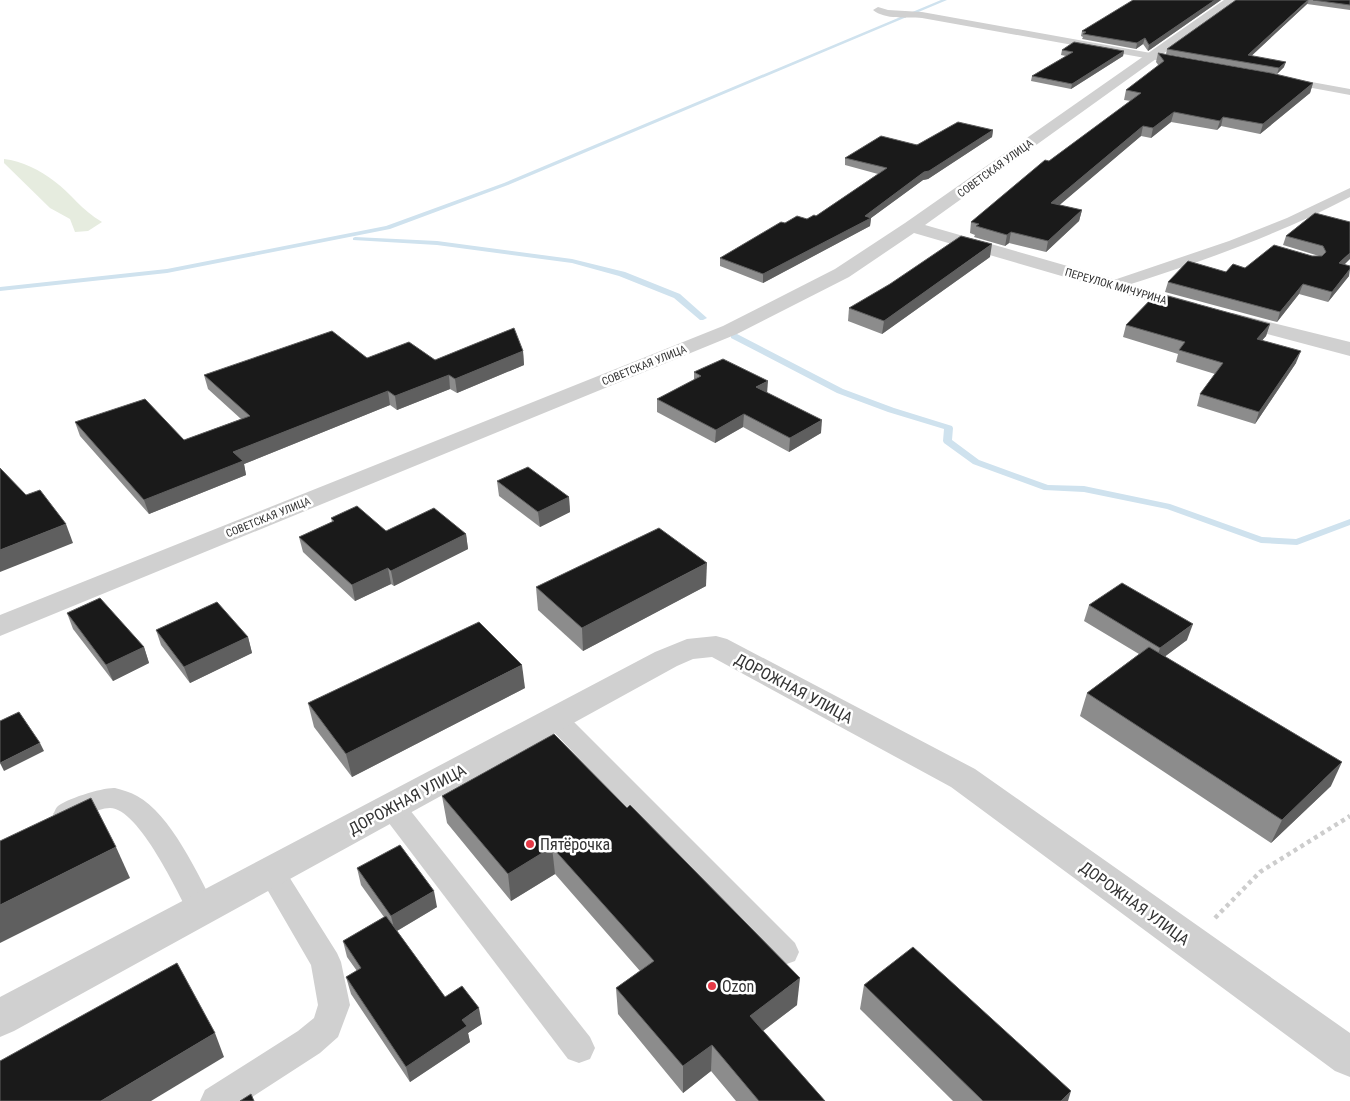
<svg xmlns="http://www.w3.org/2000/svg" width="1350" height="1101" viewBox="0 0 1350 1101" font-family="'Roboto Condensed',sans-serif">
<rect width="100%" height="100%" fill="#fff"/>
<path fill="#e6ecdf" d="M4 159C22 161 40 170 54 181 72 194 81 210 102 222L88 231 75 232 70 219 50 208 4 163Z"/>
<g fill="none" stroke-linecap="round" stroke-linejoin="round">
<g fill="#cfe2ee" fill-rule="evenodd">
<path d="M941 0H947L508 185 390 229 167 273 0 291V287L167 269 386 226 504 183Z"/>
<path d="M355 237 437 241 572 259 625 272 680 294 707 318 703 320H700L674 298 619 276 572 263 437 245 353 240V238Z"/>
<path d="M731 334H737L843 389 894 408 952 426 953 428 952 440 979 460 1048 485 1084 486 1170 504 1262 537 1296 539 1350 519V525L1297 545 1261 543 1167 509 1084 492 1044 490 973 464 944 443 943 441 944 429 888 412 837 393 731 338Z"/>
</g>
<path stroke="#cdcdcd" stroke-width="4.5" stroke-dasharray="4 4" stroke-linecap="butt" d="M1215 918 1260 872 1350 816"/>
<g fill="#d0d0d0" fill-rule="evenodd">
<path d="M878 7 888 10 922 12 1173 57 1178 60 1173 63 922 18C907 17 885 20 873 10Z"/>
<path d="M1284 77 1350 89V95L1280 82 1279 80 1280 78Z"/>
<path d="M1350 188V197C1276 236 1198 263 1118 288H1108L1105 285 1108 282 1229 241 1287 218Z"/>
<path d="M556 710 565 713 795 943 799 952 795 961 784 965 773 961 547 725 544 719 547 713Z"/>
<path d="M115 788C122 790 130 792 137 796 170 813 199 876 216 909L211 918 201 921 191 918C179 895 139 808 110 808 96 808 80 820 67 825L57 822 53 814C55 812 55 809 57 807 65 799 104 787 115 788Z"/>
<path d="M392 796 402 800 590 1037 595 1048 590 1059 579 1063 568 1059 382 814 379 807 382 800Z"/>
<path d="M271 860 281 864 337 953 341 962 350 1005 338 1037 320 1053 246 1101H200L205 1090 298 1031 314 1018 318 1005 311 965 257 872 261 864Z"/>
</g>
<g fill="#d0d0d0" fill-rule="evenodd">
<path d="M1224 0H1238L925 225 1196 303 1199 307 1196 311 1189 313 1182 311 914 233 849 277 737 334 0 636V615L723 326 835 269 905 223Z"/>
<path d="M1233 313 1350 342V356L1226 323 1223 319 1226 315Z"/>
<path d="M716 636 727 639 975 769 1350 1033V1077L1335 1071 951 787 712 657 693 659 677 666 14 1031 0 1037V997L655 652 687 639Z"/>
</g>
</g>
<g fill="#8c8c8c">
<path d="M1221 0 1148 51 1143 44 1136 49 1082 39 1083 37 1081 36 1082 31Z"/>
<path d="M1236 0H1350V10L1307 4 1251 56 1284 67 1277 74 1166 54 1167 49Z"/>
<path d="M1062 50 1124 51 1123 56 1071 89 1031 81 1032 76 1066 56 1061 55Z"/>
<path d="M1158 53 1313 83 1310 93 1260 134 1221 126 1217 130 1171 122 1151 138 1141 136 1059 205 1082 210 1079 221 1046 252 1009 243 1005 246 974 237 975 235 970 233 971 222 1049 161 1131 101 1124 100 1126 90 1159 66 1156 62Z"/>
<path d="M993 130 992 137 928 179 923 180 871 218 870 226 763 283 720 266V258L785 223 807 219 816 216 878 174 845 165V158Z"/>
<path d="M1315 213 1344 264 1349 276 1328 302 1299 294 1277 322 1165 292 1168 282 1312 256H1319L1283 245 1286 236Z"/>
<path d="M990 257 882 334 848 321 849 308Z"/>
<path d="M1270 324 1266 336 1262 340 1296 363 1255 424 1197 406 1200 394 1215 374 1176 362 1178 354 1123 337 1126 325Z"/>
<path d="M523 351 524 365 457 393 450 389 397 410 390 405 244 464 246 475 149 514 80 436 75 422 184 440 241 419 208 389 204 375 367 358 435 360Z"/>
<path d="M694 372 767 393 821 433 789 452 743 427 715 443 657 412V399L694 380Z"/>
<path d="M497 481 569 497 570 512 540 527 499 496Z"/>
<path d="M331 518 386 531 466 534 468 549 394 586 391 584 355 601 303 552 299 537 332 522Z"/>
<path d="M706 586 583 651 538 610 536 587Z"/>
<path d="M1089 605 1187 640 1165 656 1331 786 1271 843 1080 716 1087 693 1139 654 1084 621Z"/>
<path d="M67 613 144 647 149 663 113 681 73 629Z"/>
<path d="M156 630 248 637 252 653 190 683 161 645Z"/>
<path d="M525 688 352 777 314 727 308 703Z"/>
<path d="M554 734 797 1005 763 1031 825 1101H736L711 1071 683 1093 618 1014 616 988 640 971 555 874 511 901 447 823 442 796Z"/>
<path d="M357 868 437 907 397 931 445 997 482 1024 468 1033 470 1042 410 1082 351 994 346 977 357 971 347 957 343 941 384 917 361 885Z"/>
<path d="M864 985 1068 1101H953L860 1009Z"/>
</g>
<g fill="#5f5f5f">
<path d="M1215 0H1221L1148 51 1149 45Z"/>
<path d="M1309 0 1307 4 1246 61 1248 55Z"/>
<path d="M1145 38 1143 44 1136 49 1137 43Z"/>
<path d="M1124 51 1123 56 1071 89 1072 84Z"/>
<path d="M1286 62 1284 67 1277 74 1279 68Z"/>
<path d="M1313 83 1310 93 1260 134 1263 124Z"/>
<path d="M1174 112 1171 122 1151 138 1153 128Z"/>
<path d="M1223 117 1221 126 1217 130 1220 121Z"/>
<path d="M1143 126 1141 136 1049 214 1051 203Z"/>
<path d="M993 130 992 137 928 179 923 180 871 218 870 226 763 283V274L865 216 924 172Z"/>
<path d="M1082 210 1079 221 1046 252 1048 241Z"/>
<path d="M1011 232 1009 243 1005 246 1007 235Z"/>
<path d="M992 244 990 257 882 334 884 321Z"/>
<path d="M1350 253V259L1336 273 1339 263Z"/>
<path d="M1350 269 1349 276 1328 302 1332 292Z"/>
<path d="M1303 284 1299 294 1277 322 1280 312Z"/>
<path d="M1270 324 1266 336 1253 351 1257 339Z"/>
<path d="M523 351 524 365 457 393 455 379Z"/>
<path d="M1301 351 1296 363 1255 424 1259 412Z"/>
<path d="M449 375 450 389 397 410 395 396Z"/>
<path d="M768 381 767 394 756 387Z"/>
<path d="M388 391 390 405 244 464 246 475 149 514 144 500 233 452Z"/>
<path d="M744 414 743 427 715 443 716 430Z"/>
<path d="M822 420 821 433 789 452 790 438Z"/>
<path d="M569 497 570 512 540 527 538 512Z"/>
<path d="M66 524 73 543 0 572V550Z"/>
<path d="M466 534 468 549 394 586 391 571Z"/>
<path d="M707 563 706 586 583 651 582 628Z"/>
<path d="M388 568 391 584 355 601 352 585Z"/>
<path d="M1193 624 1187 640 1155 664 1160 648Z"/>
<path d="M248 637 252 653 190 683 184 667Z"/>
<path d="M144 647 149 663 113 681 106 665Z"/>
<path d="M522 665 525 688 352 777 346 754Z"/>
<path d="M40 743 44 751 4 771 0 763Z"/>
<path d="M1342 762 1331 786 1271 843 1282 820Z"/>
<path d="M116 847 130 878 0 943V905Z"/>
<path d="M552 847 555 874 511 901 508 874Z"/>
<path d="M434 891 437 907 395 932 391 916Z"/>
<path d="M800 978 797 1005 748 1042 750 1016Z"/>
<path d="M479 1008 482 1024 468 1033 470 1042 410 1082 406 1067 462 1020Z"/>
<path d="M215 1033 224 1057 151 1101H101Z"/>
<path d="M712 1045 711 1071 683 1093V1066Z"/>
<path d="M1071 1091 1068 1101H1061Z"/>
</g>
<g fill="#1a1a1a" stroke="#5f5f5f">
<path d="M1133 0H1215L1149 45 1145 38 1137 43 1083 34 1086 32 1082 31Z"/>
<path d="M1236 0H1308L1248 55 1286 62 1279 68 1167 49Z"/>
<path d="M1313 0H1350V5Z"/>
<path d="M1074 42 1124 51 1072 84 1032 76 1073 52 1062 50Z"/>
<path d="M1158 53 1271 73 1313 83 1263 124 1223 117 1220 121 1174 112 1153 128 1143 126 1051 203 1082 210 1048 241 1011 232 1007 235 976 226 979 224 971 222 1045 160 1049 161 1141 93 1126 90 1164 61Z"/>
<path d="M958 122 993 130 929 171 924 172 865 216 871 218 763 274 720 258 781 222 785 223 797 216 807 219 814 215 816 216 887 168 845 158 881 136 917 145Z"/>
<path d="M1315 213 1350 222V253L1339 263 1350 266V269L1332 292 1303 284 1280 312 1168 282 1188 261 1226 272 1233 264 1245 268 1274 245 1312 256H1322L1326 252 1323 246 1286 236Z"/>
<path d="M961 236 992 244 884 321 849 308 890 284Z"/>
<path d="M1157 293 1270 324 1257 339 1301 351 1259 412 1200 394 1223 363 1179 350 1185 342 1126 325Z"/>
<path d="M514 328 523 351 455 379 449 375 395 396 388 391 233 452 243 461 144 500 75 422 145 399 184 440 250 416 204 375 332 331 367 358 409 342 435 360Z"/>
<path d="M723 359 768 381 756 387 822 420 790 438 744 414 716 430 657 399 701 376 694 372Z"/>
<path d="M528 467 569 497 538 512 497 481Z"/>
<path d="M0 468 26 495 40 490 66 524 0 550Z"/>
<path d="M357 506 386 531 434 508 466 534 391 571 388 568 352 585 299 537 334 521 331 518Z"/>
<path d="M659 528 707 563 582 628 536 587Z"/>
<path d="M1122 583 1193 624 1160 648 1089 605Z"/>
<path d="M100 598 144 647 106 665 67 613Z"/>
<path d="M217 602 248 637 184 667 156 630Z"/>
<path d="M479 622 522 665 346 754 308 703Z"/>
<path d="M1149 647 1342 762 1282 820 1087 693Z"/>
<path d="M19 712 40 743 0 763V721Z"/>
<path d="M554 734 627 808 630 805 800 978 750 1016 825 1101H759L712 1045 683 1066 616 988 654 961 552 847 508 874 442 796Z"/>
<path d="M91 798 116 847 0 905V841Z"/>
<path d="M400 845 434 891 391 916 357 868Z"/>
<path d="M386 916 445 997 462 986 479 1008 462 1020 467 1026 406 1067 346 977 361 968 343 941Z"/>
<path d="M913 947 1071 1091 1061 1101H983L864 985Z"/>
<path d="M177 963 215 1033 101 1101H0V1061Z"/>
<path d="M251 1094 254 1101H240Z"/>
</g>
<g fill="#e63946" stroke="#fff" stroke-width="2">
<circle cx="530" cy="844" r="5"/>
<circle cx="712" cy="986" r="5"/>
</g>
<g text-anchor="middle" stroke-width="5" stroke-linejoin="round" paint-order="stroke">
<g font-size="11" fill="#333" stroke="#fff">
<text transform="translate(995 168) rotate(-36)" y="4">СОВЕТСКАЯ УЛИЦА</text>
<text transform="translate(1116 286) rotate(16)" y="4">ПЕРЕУЛОК МИЧУРИНА</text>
<text transform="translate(644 365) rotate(-22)" y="4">СОВЕТСКАЯ УЛИЦА</text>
<text transform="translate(268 517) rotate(-22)" y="4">СОВЕТСКАЯ УЛИЦА</text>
</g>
<g font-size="16" fill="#333" stroke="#fff">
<text transform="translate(794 688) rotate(28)" y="6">ДОРОЖНАЯ УЛИЦА</text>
<text transform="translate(407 799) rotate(-28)" y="6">ДОРОЖНАЯ УЛИЦА</text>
<text transform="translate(1135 903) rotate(36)" y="6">ДОРОЖНАЯ УЛИЦА</text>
</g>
<g font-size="16" fill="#333" stroke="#fff" text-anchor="start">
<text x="540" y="850">Пятёрочка</text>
<text x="722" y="992">Ozon</text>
</g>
</g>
</svg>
